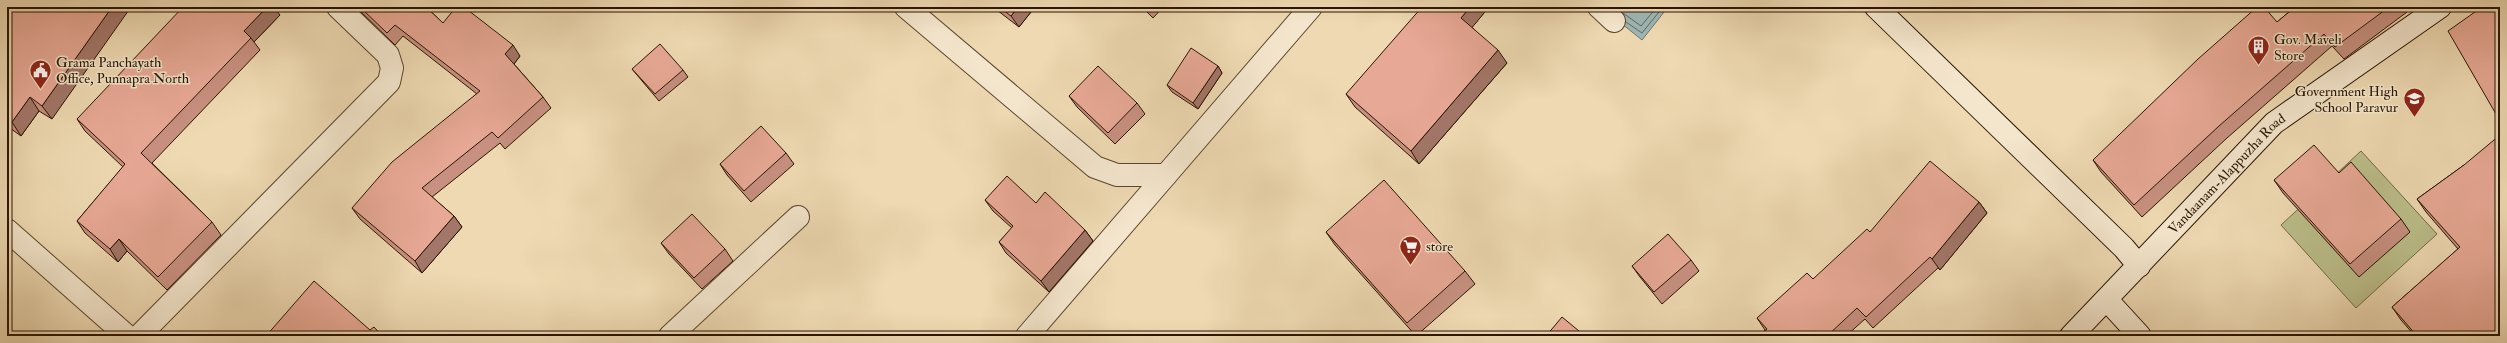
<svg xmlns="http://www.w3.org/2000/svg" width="2507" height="343" viewBox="0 0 2507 343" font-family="'IM FELL Double Pica',serif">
<rect width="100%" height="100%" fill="#eed9b2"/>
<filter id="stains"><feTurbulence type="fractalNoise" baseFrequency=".005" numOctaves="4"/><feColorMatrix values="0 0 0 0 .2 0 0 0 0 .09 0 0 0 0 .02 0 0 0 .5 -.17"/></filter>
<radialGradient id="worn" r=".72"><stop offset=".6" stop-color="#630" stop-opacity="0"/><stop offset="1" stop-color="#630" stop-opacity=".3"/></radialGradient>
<path fill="#bbbe8a" stroke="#726a45" d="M2361 151 2437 234 2356 308 2281 225Z"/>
<path fill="#9db8b6" stroke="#6f776d" d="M1601 7H1668L1642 40Z"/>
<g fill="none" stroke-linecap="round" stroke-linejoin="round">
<g stroke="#64665b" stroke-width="1">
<path d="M1623 13 1641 26 1657 7"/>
<path d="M1626 22 1642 33 1663 7"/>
</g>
<defs>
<g id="street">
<path d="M906 7 1095 167 1117 175H1166L1311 7"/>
<path d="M1599 7 1614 21"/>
<path d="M7 230 127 336"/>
<path d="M139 336 389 82 392 68 388 55 338 7"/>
<path d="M670 336 798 217"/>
<path d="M1027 336 1166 175"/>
</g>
<g id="secondary">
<path d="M1876 7 2124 248 2139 266"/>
<path d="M2107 300 2140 336"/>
<path id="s1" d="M2071 336 2274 123 2440 7"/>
</g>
</defs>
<use href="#street" stroke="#5b462c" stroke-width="24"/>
<use href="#secondary" stroke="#2a1500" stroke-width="24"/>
<use href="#street" stroke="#f4e6cd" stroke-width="22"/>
<use href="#secondary" stroke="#f4e6cd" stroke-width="22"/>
</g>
<g fill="#c79080" stroke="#2a1500">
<path d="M7 7 52 119 39 111 21 136 7 126Z"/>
<path d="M356 7H426L443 23 520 56 514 64 543 97 551 108 505 149 500 143 432 197 454 216 462 227 422 273 360 219 352 208 477 94 403 36 395 45Z"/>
<path d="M993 7H1035L1019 27Z"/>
<path d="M1142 7H1163L1153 18Z"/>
<path d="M1489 7 1472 27 1507 63 1419 164 1355 107 1346 94Z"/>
<path d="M2295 7H2404L2407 12 2344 59 2332 46 2227 138 2142 217 2101 172 2093 160 2277 22Z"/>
<path d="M280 15 254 42 260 50 152 163 212 222 221 235 167 290 127 251 118 262 85 233 77 221 123 167 85 131 77 119Z"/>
<path d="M1218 66 1222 73 1198 109 1172 92 1167 85Z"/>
<path d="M632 69 683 70 688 77 659 101 637 75Z"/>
<path d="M1069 96 1137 103 1145 114 1115 144 1077 107Z"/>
<path d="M786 153 794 164 751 202 727 175 720 164Z"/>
<path d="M2464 165 2500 336H2415L2401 320 2392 307 2458 249 2426 212 2417 199Z"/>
<path d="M2339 173 2401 219 2410 232 2359 277 2283 193 2274 180Z"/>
<path d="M985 200 1036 203 1085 230 1093 241 1049 292 1006 253 999 242 1012 228 993 211Z"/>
<path d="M1979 202 1987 213 1940 270 1938 268 1873 328 1865 319 1846 336H1759L1765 330 1757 318 1813 279Z"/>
<path d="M1326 232 1465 271 1475 284 1416 336 1335 245Z"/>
<path d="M661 243 725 249 733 261 702 289 669 254Z"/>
<path d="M7 244 12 251 7 256Z"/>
<path d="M1691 260 1699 271 1662 304 1640 277 1632 266Z"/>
</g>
<g fill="#a27668" stroke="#2a1500">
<path d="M112 7H131L52 119 42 106Z"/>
<path d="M267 7H274L280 15 254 42 251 38 244 31Z"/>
<path d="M1018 7H1035L1019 27 1011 16Z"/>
<path d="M1470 7H1489L1470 30 1461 18Z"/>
<path d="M513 45 520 56 513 65 505 54Z"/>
<path d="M1498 50 1507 63 1419 164 1411 151Z"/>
<path d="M1218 66 1222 73 1198 109 1193 103Z"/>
<path d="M30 97 39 111 21 136 12 122Z"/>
<path d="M1979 202 1987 213 1940 270 1932 259Z"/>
<path d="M454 216 462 227 422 273 415 261Z"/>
<path d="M1085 230 1093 241 1049 292 1041 281Z"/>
<path d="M119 239 127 251 118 262 110 249Z"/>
</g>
<g fill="#e7a895" stroke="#2a1500">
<path d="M7 7H112L42 106 30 97 12 122 7 119Z"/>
<path d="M183 7H267L244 31 251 38 141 153 212 222 158 277 119 239 110 249 77 221 125 164 77 119Z"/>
<path d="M360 7H426L443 23 456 7H464L513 45 505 54 543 97 498 138 492 132 422 188 454 216 415 261 352 208 392 162 480 91 395 25 387 33Z"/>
<path d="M999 7H1018L1011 16Z"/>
<path d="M1422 7H1470L1461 18 1498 50 1411 151 1346 94Z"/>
<path d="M2257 7H2264L2277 22 2295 7H2389L2335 47 2324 34 2219 126 2134 205 2093 160 2198 59Z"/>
<path d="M2482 7H2500V121L2448 31Z"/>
<path d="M660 44 683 70 655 94 632 69Z"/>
<path d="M1191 48 1218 66 1193 103 1167 85Z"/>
<path d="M1098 66 1137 103 1108 133 1069 96Z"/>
<path d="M761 126 786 153 744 191 720 164Z"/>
<path d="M2500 135V336H2417L2392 307 2460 247 2417 199 2464 165Z"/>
<path d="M2314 145 2339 173 2351 162 2401 219 2350 264 2274 180Z"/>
<path d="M1930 161 1979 202 1932 259 1930 257 1866 317 1857 308 1827 336H1759L1767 329 1757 318 1807 273 1813 279 1867 229 1870 232Z"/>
<path d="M1007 176 1036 203 1045 192 1085 230 1041 281 999 242 1013 226 985 200Z"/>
<path d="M1384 180 1465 271 1407 323 1326 232Z"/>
<path d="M692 214 725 249 694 278 661 243Z"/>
<path d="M1668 234 1691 260 1654 292 1632 266Z"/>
<path d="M314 281 370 330 374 327 382 336H266Z"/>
<path d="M1562 317 1585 336H1546Z"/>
</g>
<defs>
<symbol id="building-pin" viewBox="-11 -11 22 30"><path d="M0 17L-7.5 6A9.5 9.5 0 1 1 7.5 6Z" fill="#8f2418" stroke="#f4e6cd"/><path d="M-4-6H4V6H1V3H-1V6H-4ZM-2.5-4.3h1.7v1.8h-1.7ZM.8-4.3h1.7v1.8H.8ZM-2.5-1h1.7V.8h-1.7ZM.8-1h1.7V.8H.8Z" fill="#fff"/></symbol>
<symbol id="civic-pin" viewBox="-11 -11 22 30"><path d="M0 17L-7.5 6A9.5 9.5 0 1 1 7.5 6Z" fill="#8f2418" stroke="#f4e6cd"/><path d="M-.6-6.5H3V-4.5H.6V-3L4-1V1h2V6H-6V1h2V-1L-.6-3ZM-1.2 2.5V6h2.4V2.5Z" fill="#fff"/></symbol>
<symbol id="school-pin" viewBox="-11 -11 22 30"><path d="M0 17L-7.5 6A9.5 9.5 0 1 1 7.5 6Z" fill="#8f2418" stroke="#f4e6cd"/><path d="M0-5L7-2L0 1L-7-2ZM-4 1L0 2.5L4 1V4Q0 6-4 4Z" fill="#fff"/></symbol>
<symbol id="supermarket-pin" viewBox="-11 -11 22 30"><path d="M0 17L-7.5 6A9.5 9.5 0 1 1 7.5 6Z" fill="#8f2418" stroke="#f4e6cd"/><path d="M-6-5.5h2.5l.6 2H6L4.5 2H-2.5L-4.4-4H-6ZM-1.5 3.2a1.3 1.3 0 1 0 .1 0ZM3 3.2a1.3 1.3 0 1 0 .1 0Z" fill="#fff"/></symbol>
</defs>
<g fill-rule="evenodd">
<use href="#building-pin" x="2246" y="34" width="25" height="34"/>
<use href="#civic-pin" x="28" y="58" width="25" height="34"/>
<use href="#school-pin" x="2402" y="86" width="25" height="34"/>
<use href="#supermarket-pin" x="1398" y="234" width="25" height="34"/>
</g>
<g text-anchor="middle" stroke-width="3" stroke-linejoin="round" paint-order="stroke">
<g font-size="14" fill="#2a1500" stroke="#f4e6cd" text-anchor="start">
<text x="2274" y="44">Gov. Maveli<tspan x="2274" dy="16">Store</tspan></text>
<text x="56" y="67">Grama Panchayath<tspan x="56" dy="16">Office, Punnapra North</tspan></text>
<text x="2398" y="96" text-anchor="end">Government High<tspan x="2398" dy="16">School Paravur</tspan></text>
<text x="1426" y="251">store</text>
</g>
<g font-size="14" fill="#2a1500" stroke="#f4e6cd">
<text dy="5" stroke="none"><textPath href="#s1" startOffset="225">Vandaanam-Alappuzha Road</textPath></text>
</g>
</g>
<rect width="2507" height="343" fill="none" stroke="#eed9b2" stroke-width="24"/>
<rect x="8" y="8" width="2491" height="327" fill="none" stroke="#2a1500" stroke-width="2"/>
<rect x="12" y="12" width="2483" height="319" fill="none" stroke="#2a1500"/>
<rect width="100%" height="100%" filter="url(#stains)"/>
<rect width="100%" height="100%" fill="url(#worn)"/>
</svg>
